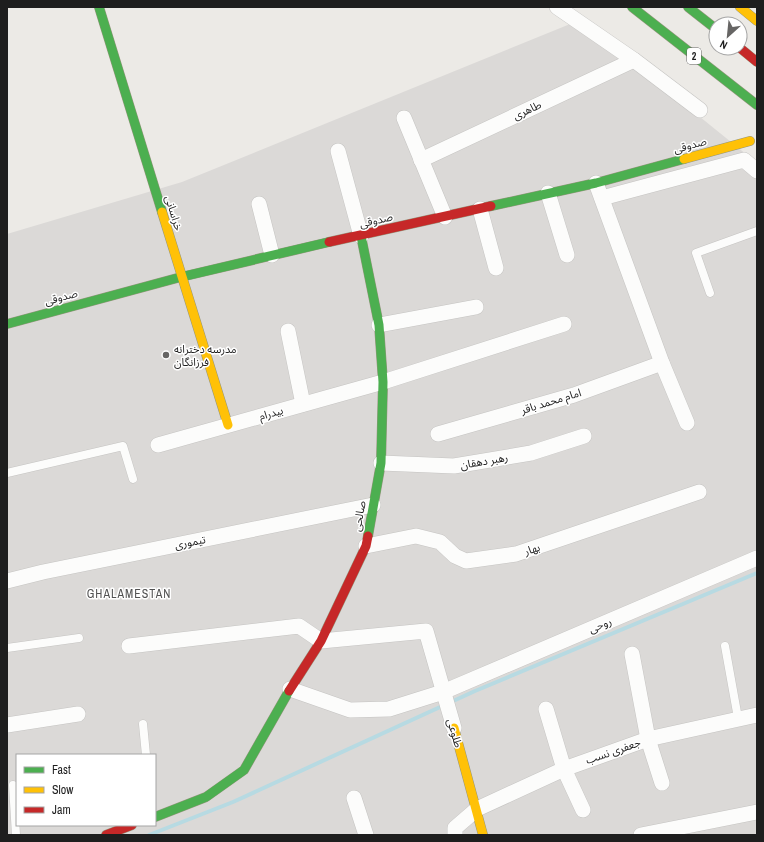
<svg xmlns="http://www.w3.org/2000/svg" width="764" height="842" viewBox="0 0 764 842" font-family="'Archivo Narrow','Noto Sans Arabic',sans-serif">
<rect width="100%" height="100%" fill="#eceae6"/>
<path fill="#dbd9d7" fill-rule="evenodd" d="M580 20 757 163V835H7V234L182 182ZM17 755H155V825H17Z"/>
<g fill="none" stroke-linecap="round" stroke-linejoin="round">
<path stroke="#b7dae2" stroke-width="4" d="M149 835 233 802 475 691 757 573"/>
<defs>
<g id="lane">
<path d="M710 293 696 253 757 231"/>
<path d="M7 473 123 446 133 479"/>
<path d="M725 646 738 718"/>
<path d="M7 648 79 638"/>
<path d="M143 724 146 755"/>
<path d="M13 785 16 835"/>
</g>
<g id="street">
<path d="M557 7 634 60 700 110"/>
<path d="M404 118 445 217"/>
<path d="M338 151 361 236"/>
<path d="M421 160 634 60"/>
<path d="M596 183 662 363 687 423"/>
<path d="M548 193 567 255"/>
<path d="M602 198 744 160 757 171"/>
<path d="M259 204 272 255"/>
<path d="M480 209 496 268"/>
<path d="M379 325 476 307"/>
<path d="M288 331 303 404"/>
<path d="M438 434 574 395 662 363"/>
<path d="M158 445 383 382 564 324"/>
<path d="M381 463 454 466 531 453 584 436"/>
<path d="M366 546 416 536 440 542 455 556 466 561 516 554 699 492"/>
<path d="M7 581 43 572 373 505"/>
<path d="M129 646 299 626 321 641 426 631 454 728"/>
<path d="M632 654 648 739 662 783"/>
<path d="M290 689 350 710 389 709 443 692 757 558"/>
<path d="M546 709 564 769 583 810"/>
<path d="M7 725 78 714"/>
<path d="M354 798 366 835"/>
<path d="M455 835V828L477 809 564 769 648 739 757 715"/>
<path d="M641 835 757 812"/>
</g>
<g id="fast">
<path d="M99 7 162 212"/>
<path d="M632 7 757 105"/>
<path d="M688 7 716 29"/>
<path d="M491 206 596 183 684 159"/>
<path d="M361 236 379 325 383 382 381 463 368 536"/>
<path d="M7 324 181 277 329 242"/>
<path d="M155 817 206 797 244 770 289 691"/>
</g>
<g id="slow">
<path d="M740 7 757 21"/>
<path d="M684 159 750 141"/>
<path d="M162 212 228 425"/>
<path d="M454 728 483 835"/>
</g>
<g id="jam">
<path d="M740 48 757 62"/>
<path d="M329 242 491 206"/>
<path d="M289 691 321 641 366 546 368 536"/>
<path d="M106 835 132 825"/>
</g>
</defs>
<use href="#lane" stroke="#c5c4c2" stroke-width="9"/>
<use href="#street" stroke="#c5c4c2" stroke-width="16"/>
<use href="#fast" stroke="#95967d" stroke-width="10"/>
<use href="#slow" stroke="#95967d" stroke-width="10"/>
<use href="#jam" stroke="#95967d" stroke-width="10"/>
<use href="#lane" stroke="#fcfcfb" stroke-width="8"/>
<use href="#street" stroke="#fcfcfb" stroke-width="15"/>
<use href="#fast" stroke="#4caf50" stroke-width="9"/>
<use href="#slow" stroke="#ffc107" stroke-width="9"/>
<use href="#jam" stroke="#c62828" stroke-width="9"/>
</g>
<circle fill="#666564" stroke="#fff" stroke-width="1.5" cx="166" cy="355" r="4"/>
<g text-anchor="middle" stroke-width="3" stroke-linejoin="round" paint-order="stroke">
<rect fill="#fff" stroke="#626262" stroke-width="1" x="687" y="48" width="14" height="16" rx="3"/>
<g font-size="10" font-weight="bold" fill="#1e1e1e">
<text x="694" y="60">2</text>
</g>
<g font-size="11" fill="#1e1e1e" stroke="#fff">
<text transform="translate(527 110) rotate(-25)" y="4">طاهری</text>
<text transform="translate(690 145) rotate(-15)" y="4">صدوقی</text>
<text transform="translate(174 213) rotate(73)" y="4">خراسانی</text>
<text transform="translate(376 220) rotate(-13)" y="4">صدوقی</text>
<text transform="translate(61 297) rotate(-15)" y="4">صدوقی</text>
<text transform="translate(551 401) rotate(-17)" y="4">امام محمد باقر</text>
<text transform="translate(271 413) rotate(-16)" y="4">بیدرام</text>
<text transform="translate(484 461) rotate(-10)" y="4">رهبر دهقان</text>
<text transform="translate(359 516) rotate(-80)" y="4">صالحی</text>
<text transform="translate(190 542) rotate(-11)" y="4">تیموری</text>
<text transform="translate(532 549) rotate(-19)" y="4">بهار</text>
<text transform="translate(600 625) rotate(-23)" y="4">روحی</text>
<text transform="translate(455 733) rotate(74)" y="4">طلوعی</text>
<text transform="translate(613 751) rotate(-19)" y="4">جعفری نسب</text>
</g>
<g font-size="11" fill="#1e1e1e" stroke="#fff" text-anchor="start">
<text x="174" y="353">مدرسه دخترانه<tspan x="174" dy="13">فرزانگان</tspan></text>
</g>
<g font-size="12" letter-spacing="1" fill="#515151" stroke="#fff">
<text x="129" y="598">GHALAMESTAN</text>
</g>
</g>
<rect width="764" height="842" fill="none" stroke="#1e1e1e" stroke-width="16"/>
<rect x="16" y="754" width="140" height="72" fill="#ffffff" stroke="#a5a5a5"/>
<rect x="24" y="767" width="20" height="6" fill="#4caf50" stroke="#a5a5a5"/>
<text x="52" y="774" font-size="12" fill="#1e1e1e">Fast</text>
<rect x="24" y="787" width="20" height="6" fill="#ffc107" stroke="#a5a5a5"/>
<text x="52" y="794" font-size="12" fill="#1e1e1e">Slow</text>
<rect x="24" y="807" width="20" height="6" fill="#c62828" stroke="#a5a5a5"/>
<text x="52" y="814" font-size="12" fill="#1e1e1e">Jam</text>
<g transform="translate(728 36) rotate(207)"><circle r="19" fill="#ffffff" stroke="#a5a5a5"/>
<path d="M0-3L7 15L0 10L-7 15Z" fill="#666564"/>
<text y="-6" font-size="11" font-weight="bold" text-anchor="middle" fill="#1e1e1e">N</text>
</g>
</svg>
